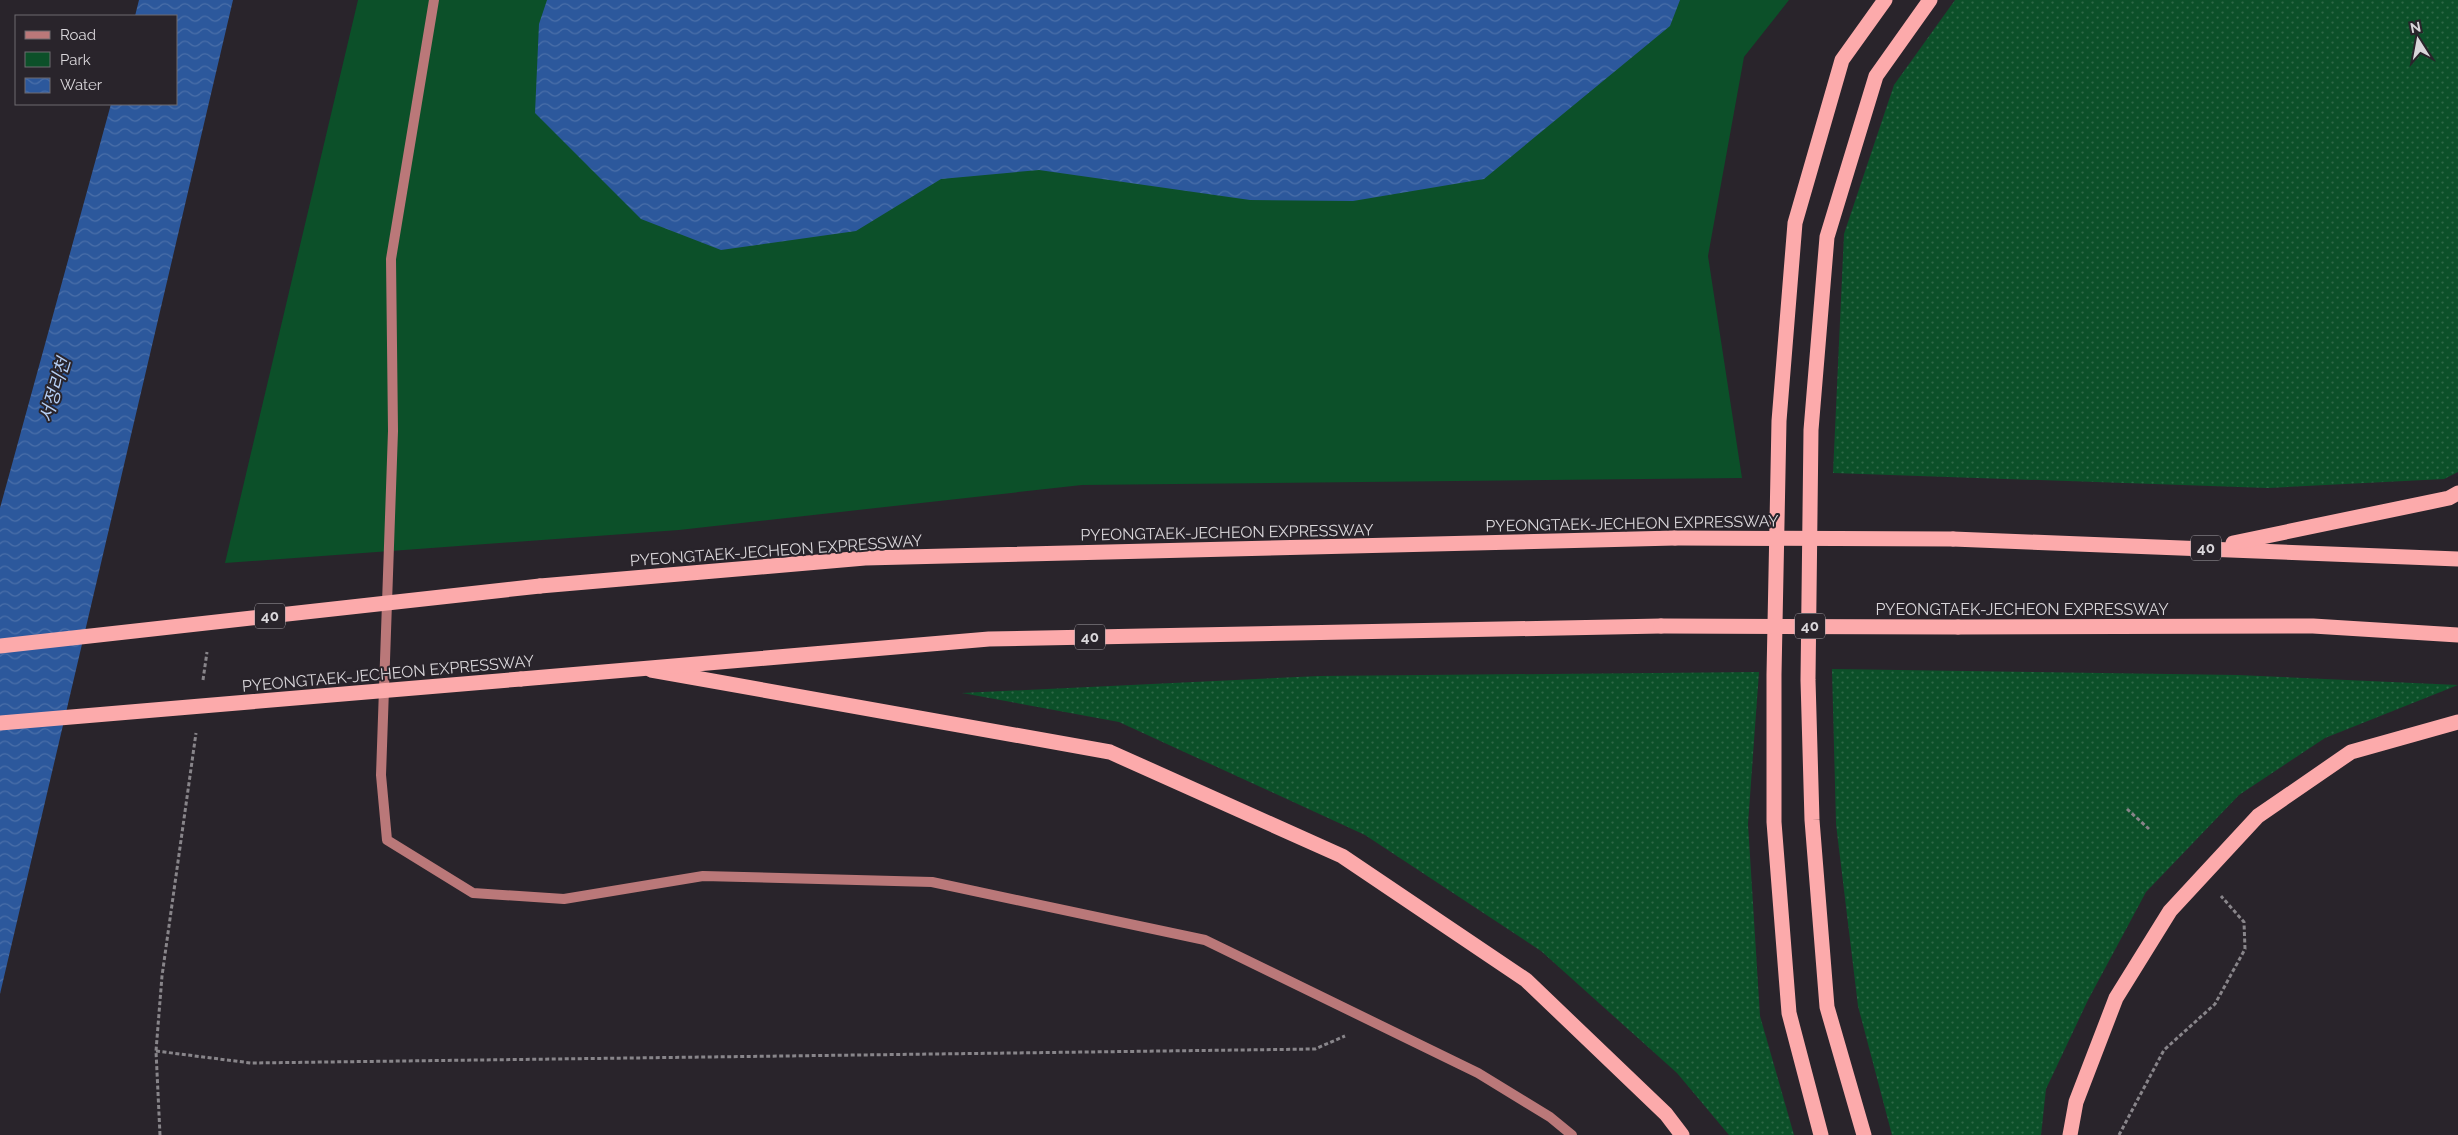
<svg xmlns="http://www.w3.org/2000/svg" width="2458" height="1135" viewBox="0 0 2458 1135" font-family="Raleway,'Noto Sans KR',sans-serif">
<defs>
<pattern id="grass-dots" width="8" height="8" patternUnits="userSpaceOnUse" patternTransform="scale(1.25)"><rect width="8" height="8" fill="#0c5029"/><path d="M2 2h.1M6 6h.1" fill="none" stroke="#2f6847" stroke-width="1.8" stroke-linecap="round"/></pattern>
<pattern id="water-waves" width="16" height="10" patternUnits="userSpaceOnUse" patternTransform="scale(1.25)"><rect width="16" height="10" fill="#2c589c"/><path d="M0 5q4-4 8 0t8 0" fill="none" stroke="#4a6fa9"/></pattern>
</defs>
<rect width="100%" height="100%" fill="#29242b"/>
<g fill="url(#grass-dots)">
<path d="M1955 0H2458V472L2444 479 2268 488 1833 473 1844 234 1894 85Z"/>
<path d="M1832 669 2238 675 2458 685 2325 738 2239 795 2146 892 2088 1000 2046 1089 2041 1135H1892L1858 1006 1836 824Z"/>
<path d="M1759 672 1748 824 1760 1016 1794 1135H1729L1677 1073 1541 951 1365 835 1119 722 962 693 1319 676Z"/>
</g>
<path fill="#0c5029" d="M358 0H1789L1744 57 1708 256 1742 478 1082 485 679 530 225 563Z"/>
<g fill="url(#water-waves)">
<path d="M139 0H233L0 994V508L111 104H176V16H135Z"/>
<path d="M547 0H1680L1670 26 1484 179 1353 201 1250 200 1039 170 941 179 856 231 721 250 641 219 535 113 539 24Z"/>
</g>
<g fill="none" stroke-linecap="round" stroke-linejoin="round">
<g stroke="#88858a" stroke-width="3" stroke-dasharray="4 2.5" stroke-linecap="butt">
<path d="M203 680 207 652"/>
<path d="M2127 809 2149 829"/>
<path d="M156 1051 251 1063 1315 1049 1345 1036"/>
<path d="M160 1135 156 1051 162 976 196 733"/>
<path d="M2119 1135 2164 1050 2215 1004 2245 949 2244 922 2221 896"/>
</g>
<path stroke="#ba7879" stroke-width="10" d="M434 0 391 259 393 431 381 775 387 840 473 893 564 899 703 876 932 882 1205 940 1478 1073 1550 1117 1572 1135"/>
<g stroke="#fcaaab" stroke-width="15">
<path d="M1953 539 2458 559"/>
<path d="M2233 543 2449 498 2458 493"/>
<path d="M540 586 865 558 1675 538"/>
<path d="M1958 627 2313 626 2458 635"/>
<path d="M651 670 1110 752 1342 856 1526 980 1666 1114 1682 1135"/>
<path d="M521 679 989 639 1661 626"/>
<path d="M1821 1135 1789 1013 1774 822V675L1779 421 1795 223 1842 60 1885 0"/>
<path d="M1864 1135 1827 1007 1812 820 1808 680 1811 430 1827 237 1876 76 1930 0"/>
<path d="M2070 1135 2076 1102 2116 998 2170 911 2258 816 2351 752 2458 722"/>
</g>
<g stroke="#fcaaab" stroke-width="15">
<path d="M1675 538 1953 539"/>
<path d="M1661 626 1958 627"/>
<path d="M0 646 540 586"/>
<path d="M0 723 521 679"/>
</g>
</g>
<g text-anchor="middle" stroke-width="4" stroke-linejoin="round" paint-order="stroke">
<g fill="#29242b" stroke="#a4a1a6" stroke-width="1">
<rect x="2191" y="535.5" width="30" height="25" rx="4"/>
<rect x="255" y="603.5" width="30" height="25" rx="4"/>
<rect x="1795" y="613.5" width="30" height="25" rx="4"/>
<rect x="1075" y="624.5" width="30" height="25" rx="4"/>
</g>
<g font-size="15" font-weight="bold" fill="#d9d6da">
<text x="2206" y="553">40</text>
<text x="270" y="621">40</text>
<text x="1810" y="631">40</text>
<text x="1090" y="642">40</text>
</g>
<g font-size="16" fill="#d9d6da" stroke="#29242b">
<text transform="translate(1632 523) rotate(-1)" y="6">PYEONGTAEK-JECHEON EXPRESSWAY</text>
<text transform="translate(1227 532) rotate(-1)" y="6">PYEONGTAEK-JECHEON EXPRESSWAY</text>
<text transform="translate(776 550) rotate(-4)" y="6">PYEONGTAEK-JECHEON EXPRESSWAY</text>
<text x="2022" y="615">PYEONGTAEK-JECHEON EXPRESSWAY</text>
<text transform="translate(388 673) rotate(-5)" y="6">PYEONGTAEK-JECHEON EXPRESSWAY</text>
</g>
<g font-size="18" font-style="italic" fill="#b5cef4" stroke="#29242b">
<text transform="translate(55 390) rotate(-73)" y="6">서정리천</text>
</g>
</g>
<rect x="15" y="15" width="162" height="90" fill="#29242b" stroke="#6f6b71"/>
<rect x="25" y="31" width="25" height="8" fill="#ba7879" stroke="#6f6b71"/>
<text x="60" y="40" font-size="15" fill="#d9d6da">Road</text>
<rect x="25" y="52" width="25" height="15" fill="#0c5029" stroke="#6f6b71"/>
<text x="60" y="65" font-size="15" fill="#d9d6da">Park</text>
<rect x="25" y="78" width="25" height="15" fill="url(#water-waves)" stroke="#6f6b71"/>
<text x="60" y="90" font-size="15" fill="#d9d6da">Water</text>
<g transform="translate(2418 40) rotate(349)" stroke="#29242b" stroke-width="4" paint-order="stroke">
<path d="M0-4L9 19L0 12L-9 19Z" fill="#d9d6da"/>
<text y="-8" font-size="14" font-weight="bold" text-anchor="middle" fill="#d9d6da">N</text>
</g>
</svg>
